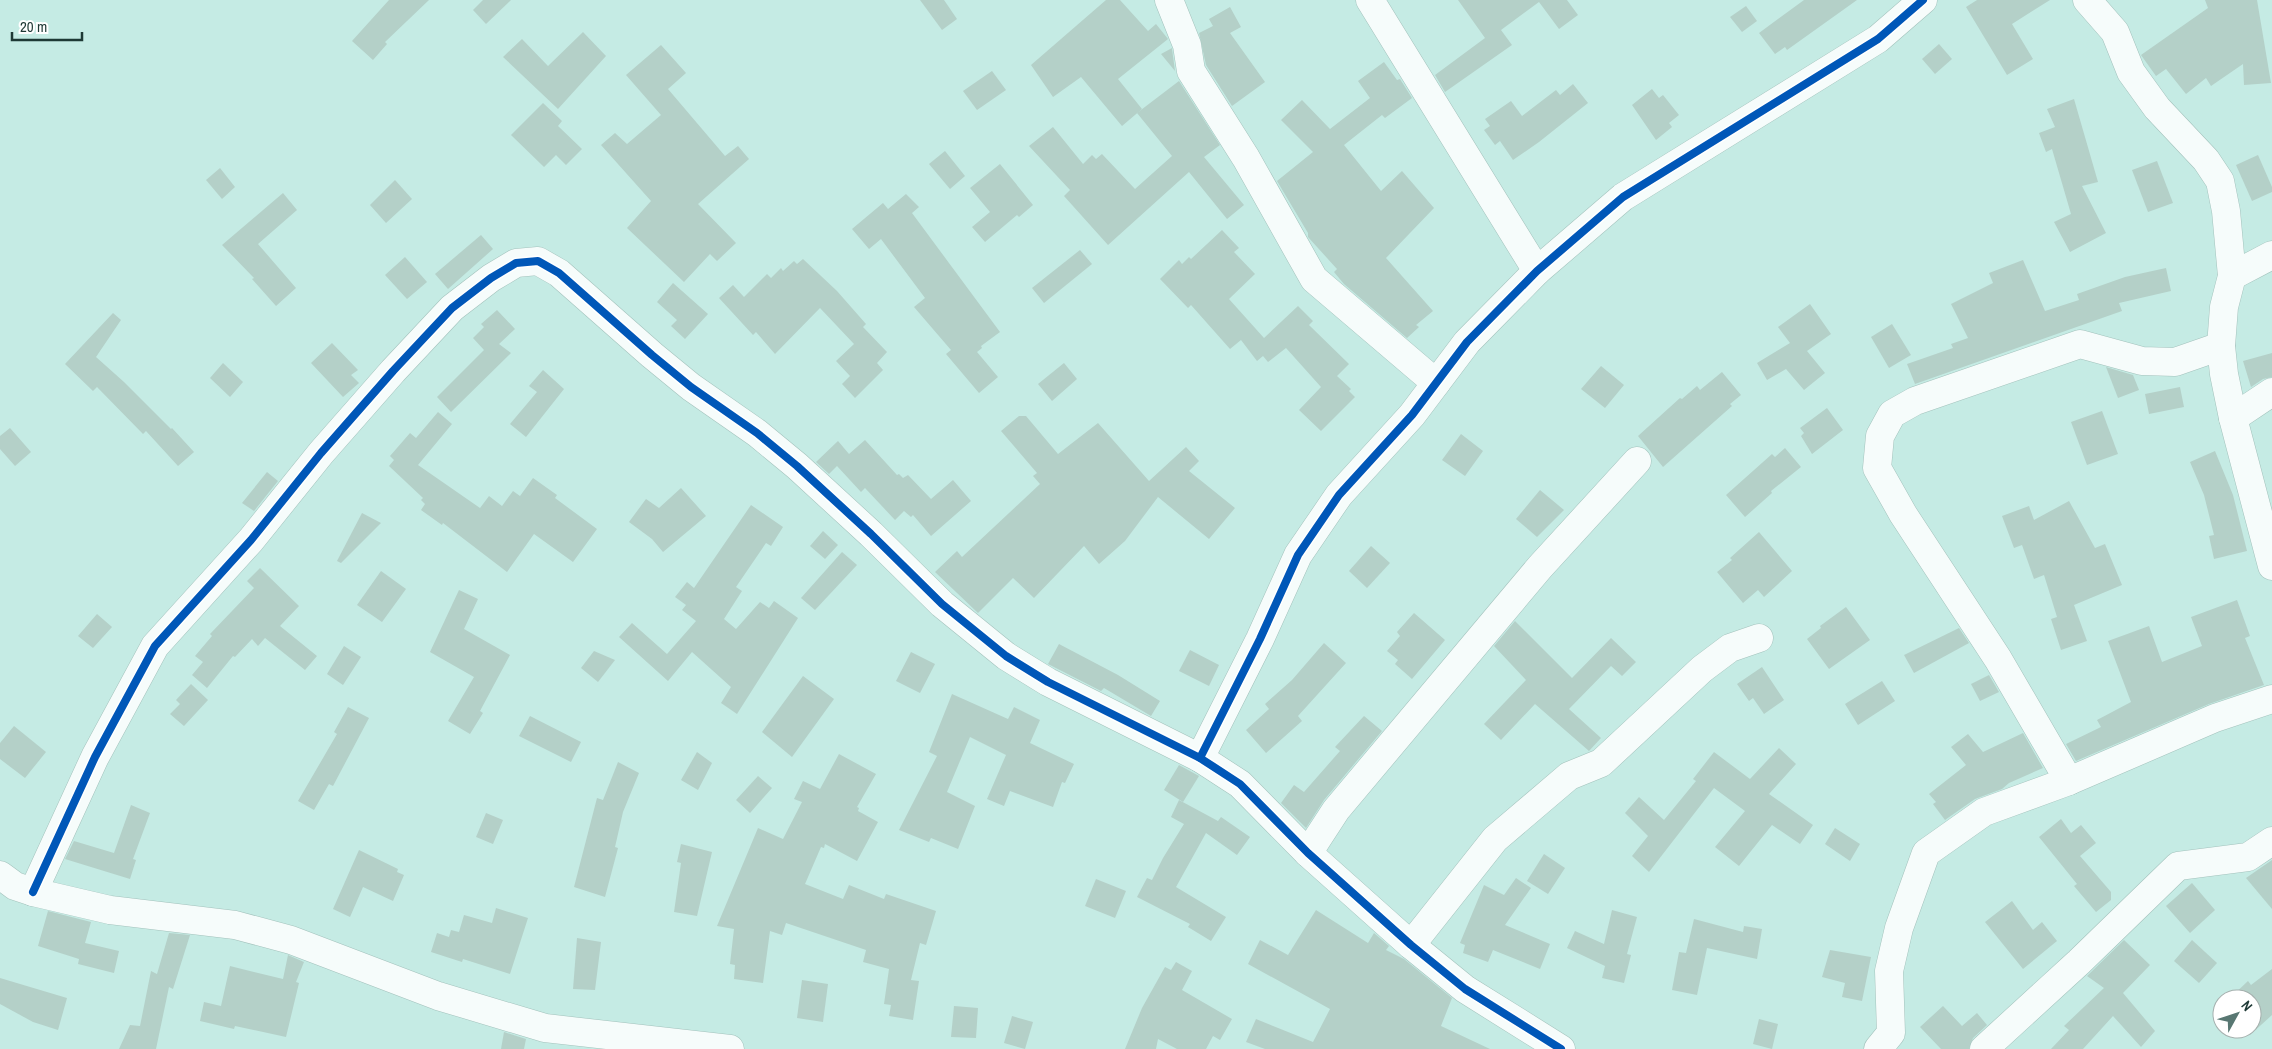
<svg xmlns="http://www.w3.org/2000/svg" width="2272" height="1049" viewBox="0 0 2272 1049" font-family="'Archivo Narrow',sans-serif">
<rect width="100%" height="100%" fill="#c5ebe4"/>
<g fill="#b4d0c8">
<path d="M389 0H429L385 42 387 44 373 60 352 41Z"/>
<path d="M483 0H511L486 24 473 10Z"/>
<path d="M920 0H944L957 19 942 30Z"/>
<path d="M1106 0H1120L1148 31 1156 24 1168 39 1118 79 1142 109 1122 126 1081 77 1053 97 1031 65Z"/>
<path d="M1458 0H1567L1578 15 1559 29 1539 2 1501 30 1512 45 1445 92 1435 75 1485 38Z"/>
<path d="M1804 0H1857L1787 50 1785 47 1775 54 1759 33Z"/>
<path d="M1977 0H2050L2012 24 2033 59 2007 75 1966 7Z"/>
<path d="M2205 0H2257L2271 83 2244 85 2243 64 2211 86 2206 78 2186 94 2166 69 2156 76 2141 55 2208 8Z"/>
<path d="M1746 6 1757 21 1742 32 1730 17Z"/>
<path d="M1230 7 1241 27 1230 33 1265 82 1232 106 1206 65 1199 33 1213 26 1209 19Z"/>
<path d="M583 32 606 56 558 109 503 57 522 39 548 66Z"/>
<path d="M1939 44 1952 59 1935 74 1922 59Z"/>
<path d="M661 45 686 73 668 89 725 156 738 146 749 159 698 204 736 243 717 261 710 254 684 282 627 228 651 201 601 145 615 133 627 144 661 115 626 75Z"/>
<path d="M1172 48V49L1175 71 1161 54Z"/>
<path d="M1384 62 1397 80 1400 79 1412 98 1385 118 1382 115 1344 145 1381 191 1402 171 1434 208 1386 258 1433 311 1416 325 1419 327 1407 338 1344 284 1334 272 1337 269 1308 237V233L1277 181 1313 152 1281 120 1302 100 1330 129 1370 98 1358 81Z"/>
<path d="M992 71 1006 90 977 110 963 91Z"/>
<path d="M1179 81 1220 145 1204 157 1244 205 1227 219 1189 172 1108 245 1064 196 1070 190 1029 146 1053 127 1083 164 1092 155 1096 159 1102 154 1135 189 1172 156 1137 113Z"/>
<path d="M1573 84 1588 103 1539 142 1513 160 1500 141 1495 145 1484 130 1490 126 1485 119 1511 101 1522 116 1556 90 1560 95Z"/>
<path d="M1652 89 1659 98 1663 95 1679 115 1669 123 1672 127 1656 140 1632 105Z"/>
<path d="M2074 99 2098 182 2082 186 2106 233 2070 252 2054 222 2071 214 2052 149 2046 152 2039 133 2055 127 2047 109Z"/>
<path d="M543 103 562 121 558 126 582 149 566 165 556 155 544 167 511 135Z"/>
<path d="M945 151 965 176 950 189 929 164Z"/>
<path d="M2258 155 2272 187V192L2252 201 2236 165Z"/>
<path d="M2157 161 2173 203 2148 212 2132 170Z"/>
<path d="M1000 164 1033 205 1019 217 1017 215 985 242 972 227 990 212 970 188Z"/>
<path d="M220 168 235 187 222 199 206 180Z"/>
<path d="M395 180 412 199 386 223 370 205Z"/>
<path d="M283 193 297 210 258 244 296 288 276 306 252 279 254 278 222 245Z"/>
<path d="M906 194 919 207 912 213 1000 332 981 346 982 348 977 352 998 377 979 393 946 354 951 350 914 307 925 298 881 239 869 249 852 229 883 203 888 209Z"/>
<path d="M1222 230 1239 248 1234 252 1255 274 1229 299 1264 338 1298 306 1313 321 1309 325 1349 364 1337 376 1351 389 1349 391 1355 397 1321 431 1299 410 1321 387 1286 348 1268 362 1263 356 1257 361 1241 340 1230 349 1191 305 1188 308 1160 279 1179 260 1182 264 1189 257 1191 259Z"/>
<path d="M481 235 493 249 448 289 435 274Z"/>
<path d="M1080 250 1092 264 1044 303 1032 288Z"/>
<path d="M405 257 427 282 407 299 385 275Z"/>
<path d="M803 259 837 291 866 324 863 327 887 352 877 363 883 370 855 398 842 384 850 376 836 361 854 344 820 308 775 354 756 332 753 335 719 298 733 285 744 297 767 274 771 278 781 268 783 271 794 261 797 264Z"/>
<path d="M2023 260 2045 311 2079 300 2077 294 2125 277 2166 268 2171 291 2119 303 2122 311 1915 384 1907 364 1953 348 1951 344 1968 338 1951 304 1993 283 1989 273Z"/>
<path d="M673 283 708 314 685 339 671 326 677 320 657 302Z"/>
<path d="M1810 304 1831 334 1807 351 1825 373 1804 390 1786 369 1767 380 1757 363 1790 343 1778 327Z"/>
<path d="M497 310 515 329 499 344 511 353 451 412 437 397 484 350 473 338 484 327 481 324Z"/>
<path d="M113 313 121 320 96 357 124 382 171 429 172 428 194 452 178 466 146 431 143 434 97 387 93 391 65 364Z"/>
<path d="M1892 324 1911 355 1889 368 1871 337Z"/>
<path d="M332 343 358 370 351 375 359 383 343 397 311 363Z"/>
<path d="M2272 353V377L2263 379 2251 387 2243 361Z"/>
<path d="M223 363 243 382 230 397 210 378Z"/>
<path d="M1064 363 1077 379 1052 401 1038 384Z"/>
<path d="M1601 366 1624 385 1605 408 1581 389Z"/>
<path d="M2106 367 2133 375 2139 390 2118 398Z"/>
<path d="M543 370 564 389 526 437 510 424 537 392 529 386Z"/>
<path d="M1722 372 1741 395 1730 404 1732 406 1663 467 1638 436 1680 398 1682 399 1697 386 1700 390Z"/>
<path d="M2180 387 2184 407 2149 414 2145 394Z"/>
<path d="M1827 408 1843 430 1812 454 1801 436 1804 433 1800 428Z"/>
<path d="M2102 411 2118 454 2087 465 2071 422Z"/>
<path d="M438 412 452 424 418 465 480 508 489 496 502 506 513 491 520 496 533 478 557 495 555 498 597 529 573 562 534 534 507 572 443 523 442 525 421 510 425 504 421 500 423 498 389 466 394 460 390 456 410 433 416 438Z"/>
<path d="M1019 416H1026L1058 454 1098 423 1149 481 1186 447 1199 461 1189 471 1235 508 1209 539 1158 497 1125 541 1099 564 1084 546 1034 598 1013 578 978 613 935 572 957 551 962 557 1040 484 1033 476 1037 473 1001 431Z"/>
<path d="M10 428 31 452 15 466 0 449V436Z"/>
<path d="M1461 434 1483 451 1465 476 1442 460Z"/>
<path d="M865 440 897 475 899 474 903 478 908 475 931 499 953 480 971 501 931 536 913 515 911 517 904 511 895 520 865 488 861 492 837 466 829 474 816 462 838 441 849 454Z"/>
<path d="M1785 448 1801 467 1771 491 1772 493 1745 517 1726 495 1772 454 1775 457Z"/>
<path d="M2215 451 2233 495 2247 551 2214 559 2209 536 2214 535 2204 495 2190 462Z"/>
<path d="M267 472 278 481 254 511 242 503Z"/>
<path d="M681 488 706 516 663 552 652 539 629 522 646 499 659 508Z"/>
<path d="M1540 490 1564 510 1537 537 1516 519Z"/>
<path d="M2069 501 2095 548 2105 544 2122 585 2074 605 2087 641 2061 650 2051 619 2057 617 2044 575 2034 579 2022 545 2014 548 2002 516 2029 506 2034 520Z"/>
<path d="M751 505 783 527 771 546 766 543 736 587 742 591 724 619 736 629 760 602 769 608 774 601 798 618 737 714 721 703 731 687 692 652 668 681 619 637 632 623 667 654 696 621 682 610 686 605 675 597 687 582 694 588Z"/>
<path d="M362 513 381 523 341 563 337 561Z"/>
<path d="M823 531 838 545 825 559 810 546Z"/>
<path d="M1759 532 1792 571 1764 597 1758 590 1743 603 1717 572 1732 560 1730 558Z"/>
<path d="M1371 546 1390 563 1367 588 1349 571Z"/>
<path d="M842 552 857 565 815 610 801 598Z"/>
<path d="M260 568 299 606 280 626 317 656 305 670 265 638 258 646 252 639 235 657 233 656 207 688 192 675 203 662 195 656 212 636 210 634 254 588 247 581Z"/>
<path d="M381 571 406 589 382 622 357 605Z"/>
<path d="M459 590 478 599 464 629 510 655 480 711 483 713 470 734 448 721 474 677 430 652Z"/>
<path d="M2237 600 2250 636 2245 638 2264 685 2209 704 2076 761 2066 744 2101 727 2097 720 2131 702 2108 641 2149 626 2162 662 2202 646 2191 617Z"/>
<path d="M1846 607 1870 640 1829 669 1807 639 1821 628 1820 626Z"/>
<path d="M1414 613 1445 640 1412 679 1395 664 1398 660 1387 651 1400 636 1397 632Z"/>
<path d="M97 614 112 627 93 648 78 636Z"/>
<path d="M1515 621 1572 678 1611 638 1636 662 1622 676 1611 666 1569 709 1601 738 1589 751 1535 704 1501 740 1484 724 1526 680 1494 646Z"/>
<path d="M1959 628 1969 643 1914 673 1904 655Z"/>
<path d="M1324 643 1346 663 1298 716 1302 721 1266 753 1246 730 1269 709 1265 704 1292 680Z"/>
<path d="M1059 644 1118 675 1160 701 1151 716 1104 688 1101 691 1048 664Z"/>
<path d="M344 646 361 657 343 685 327 674Z"/>
<path d="M1190 650 1219 665 1209 686 1179 671Z"/>
<path d="M594 651 615 660 598 682 581 668Z"/>
<path d="M911 652 935 664 920 693 896 681Z"/>
<path d="M1762 667 1784 700 1764 714 1753 698 1749 701 1737 684Z"/>
<path d="M1989 675 1999 692 1980 701 1971 684Z"/>
<path d="M803 676 834 699 792 757 762 732Z"/>
<path d="M1882 681 1895 701 1858 725 1845 704Z"/>
<path d="M191 684 208 700 184 726 170 714 180 704 176 700Z"/>
<path d="M952 694 1008 719 1014 707 1040 720 1030 743 1074 764 1065 783 1062 782 1053 807 1010 791 1004 806 987 799 1006 755 970 737 947 792 975 806 958 849 931 838 929 842 899 830 937 756 929 752Z"/>
<path d="M348 707 369 718 333 786 329 784 314 810 298 801 337 734 334 732Z"/>
<path d="M530 716 581 742 571 762 519 736Z"/>
<path d="M1364 716 1382 731 1324 800 1306 828 1281 803 1294 785 1304 792 1340 751 1335 747Z"/>
<path d="M14 726 46 752 25 778 0 759V743Z"/>
<path d="M2023 733 2043 768 2009 783 2002 789 1975 799 1945 820 1933 804 1936 802 1929 794 1966 765 1951 747 1968 734 1983 752Z"/>
<path d="M1779 748 1796 764 1769 794 1813 825 1800 844 1772 825 1739 866 1715 847 1745 811 1714 788 1649 872 1632 856 1648 836 1625 813 1639 797 1664 820 1696 781 1693 779 1714 752 1750 779Z"/>
<path d="M697 752 712 763 698 790 681 780Z"/>
<path d="M839 754 876 774 857 807 859 808 858 811 878 822 857 861 825 844 824 848 821 847 805 884 843 899 849 885 884 899 886 894 936 911 926 945 920 943 911 980 919 981 913 1020 889 1016 891 1005 884 1004 889 969 863 962 866 950 786 923 782 935 770 931 763 983 734 979 735 965 730 964 734 929 717 926 758 828 783 839 802 802 794 799 803 781 820 789Z"/>
<path d="M618 762 639 773 623 812 615 847 618 848 605 897 574 887 597 798 603 800Z"/>
<path d="M1179 765 1199 776 1183 802 1164 790Z"/>
<path d="M758 776 772 788 750 813 736 800Z"/>
<path d="M1179 800 1218 821 1221 817 1250 837 1237 855 1206 833 1176 887 1226 917 1211 941 1188 927 1190 924 1137 897 1147 878 1152 880 1163 858 1184 824 1171 817Z"/>
<path d="M131 805 150 813 133 859 136 860 130 879 65 859 74 841 114 853Z"/>
<path d="M486 813 503 820 493 844 476 837Z"/>
<path d="M2061 819 2071 833 2081 825 2096 843 2080 856 2111 892V900L2096 912 2074 886 2077 884 2039 837Z"/>
<path d="M1835 828 1860 844 1850 861 1825 844Z"/>
<path d="M681 844 712 852 697 916 674 912 681 863 677 862Z"/>
<path d="M359 850 398 869 397 872 404 875 393 901 363 887 350 917 333 909Z"/>
<path d="M1544 854 1565 868 1548 894 1527 881Z"/>
<path d="M2272 860V909L2246 878Z"/>
<path d="M1516 878 1531 888 1505 925 1550 944 1540 969 1493 950 1488 962 1463 953 1465 945 1460 943 1484 885 1504 895Z"/>
<path d="M1096 879 1126 891 1115 918 1085 906Z"/>
<path d="M2192 883 2215 910 2190 933 2166 906Z"/>
<path d="M2012 901 2033 930 2042 922 2057 941 2023 969 1985 922Z"/>
<path d="M496 908 528 918 510 974 463 959 462 962 431 952 437 933 449 937 451 930 459 932 464 915 492 923Z"/>
<path d="M1316 910 1368 943 1374 933 1389 946 1386 950 1404 959 1452 998 1441 1026 1490 1049H1265L1246 1042 1256 1019 1313 1042 1330 1009 1248 964 1260 940 1288 955Z"/>
<path d="M1612 910 1637 917 1627 954 1631 955 1624 983 1602 978 1605 966 1567 948 1575 931 1604 944Z"/>
<path d="M48 911 91 922 85 943 119 951 114 973 78 964 79 959 38 946Z"/>
<path d="M1694 919 1743 932 1744 926 1762 929 1757 959 1707 948 1697 995 1672 990 1679 952 1686 953Z"/>
<path d="M169 933 190 935 173 989 169 987 156 1049H119L130 1025 140 1026 151 971 157 974Z"/>
<path d="M577 938 601 942 595 990 573 989Z"/>
<path d="M2124 940 2150 965 2123 993 2155 1031 2141 1047 2113 1016 2083 1049H2051L2069 1030 2064 1026 2104 988 2087 976Z"/>
<path d="M2192 940 2217 963 2199 983 2174 961Z"/>
<path d="M1830 950 1871 957 1862 1001 1842 997 1845 983 1822 977Z"/>
<path d="M288 955 304 962 296 982 299 983 286 1037 235 1026 234 1029 200 1021 204 1002 221 1006 230 966 283 979Z"/>
<path d="M1176 962 1192 971 1182 990 1232 1019 1220 1040 1213 1036 1206 1049H1177L1158 1039 1156 1049H1125L1142 1008 1165 967 1171 970Z"/>
<path d="M2272 969V1015L2250 1035 2245 1029H2252V999H2229L2248 981 2251 985Z"/>
<path d="M0 978 67 998 58 1030 33 1022 0 1004Z"/>
<path d="M802 980 828 984 823 1022 797 1018Z"/>
<path d="M954 1006 978 1008 976 1038 951 1037Z"/>
<path d="M1943 1006 1962 1026 1977 1013 1987 1025 1973 1038 1969 1049H1941L1920 1027Z"/>
<path d="M1012 1016 1033 1022 1025 1049 1004 1043Z"/>
<path d="M1759 1019 1778 1024 1772 1049 1753 1044Z"/>
<path d="M504 1032 526 1039 524 1049H501Z"/>
</g>
<g fill="none" stroke-linecap="round" stroke-linejoin="round">
<defs>
<g id="minor">
<path d="M1169 0 1187 45 1191 71 1246 158 1314 279 1436 383"/>
<path d="M1370 0 1537 271"/>
<path d="M2087 0 2115 32 2131 72 2157 108 2206 160 2220 181 2226 211 2232 276 2224 307 2221 346 2224 374 2233 418 2272 566"/>
<path d="M2232 276 2272 255"/>
<path d="M2233 418 2272 392"/>
<path d="M1200 758 1260 639 1298 555 1339 495 1412 415 1467 342 1537 271 1623 197 1878 39 1923 0"/>
<path d="M2069 781 1998 659 1903 514 1877 468 1880 436 1892 414 1915 401 2080 344 2142 361 2175 362 2221 346"/>
<path d="M1308 853 1336 810 1540 567 1637 461"/>
<path d="M0 875 15 886 33 892 110 910 235 925 291 940 438 996 545 1028 730 1049"/>
<path d="M33 892 95 757 155 646 251 540 321 453 393 371 452 308 491 278 516 263 538 261 559 273 652 355 691 387 757 433 797 466 871 534 942 604 1006 656 1048 682 1200 758 1240 784 1308 853 1411 945 1465 989 1561 1049"/>
<path d="M1411 945 1495 839 1569 776 1601 763 1702 669 1730 648 1759 638"/>
<path d="M1878 1049 1891 1033 1889 971 1899 928 1926 853 1984 812 2069 781 2215 718 2272 699"/>
<path d="M1984 1049 2079 962 2178 866 2248 857 2272 841"/>
</g>
</defs>
<use href="#minor" stroke="#a3c2bc" stroke-width="29"/>
<use href="#minor" stroke="#f6fcfb" stroke-width="28"/>
<defs>
<g id="cycleway">
<path d="M1200 758 1260 639 1298 555 1339 495 1412 415 1467 342 1537 271 1623 197 1878 39 1923 0"/>
<path d="M33 892 95 757 155 646 251 540 321 453 393 371 452 308 491 278 516 263 538 261 559 273 652 355 691 387 757 433 797 466 871 534 942 604 1006 656 1048 682 1200 758 1240 784 1308 853 1411 945 1465 989 1561 1049"/>
</g>
</defs>
<use href="#cycleway" stroke="#fff" stroke-width="11"/>
<use href="#cycleway" stroke="#0057b8" stroke-width="8"/>
</g>
<g transform="translate(2237 1014) rotate(50)"><circle r="24" fill="#ffffff" stroke="#a5b0ae"/>
<path d="M0-4L9 19L0 12L-9 19Z" fill="#587772"/>
<text y="-8" font-size="14" font-weight="bold" text-anchor="middle" fill="#1e3935">N</text>
</g>
<path d="M12 32v8h70v-8" fill="none" stroke="#1e3935" stroke-width="2.5"/>
<text x="20" y="32" font-size="15" fill="#1e3935" stroke="#ffffff" stroke-width="4" paint-order="stroke">20 m</text>
</svg>
